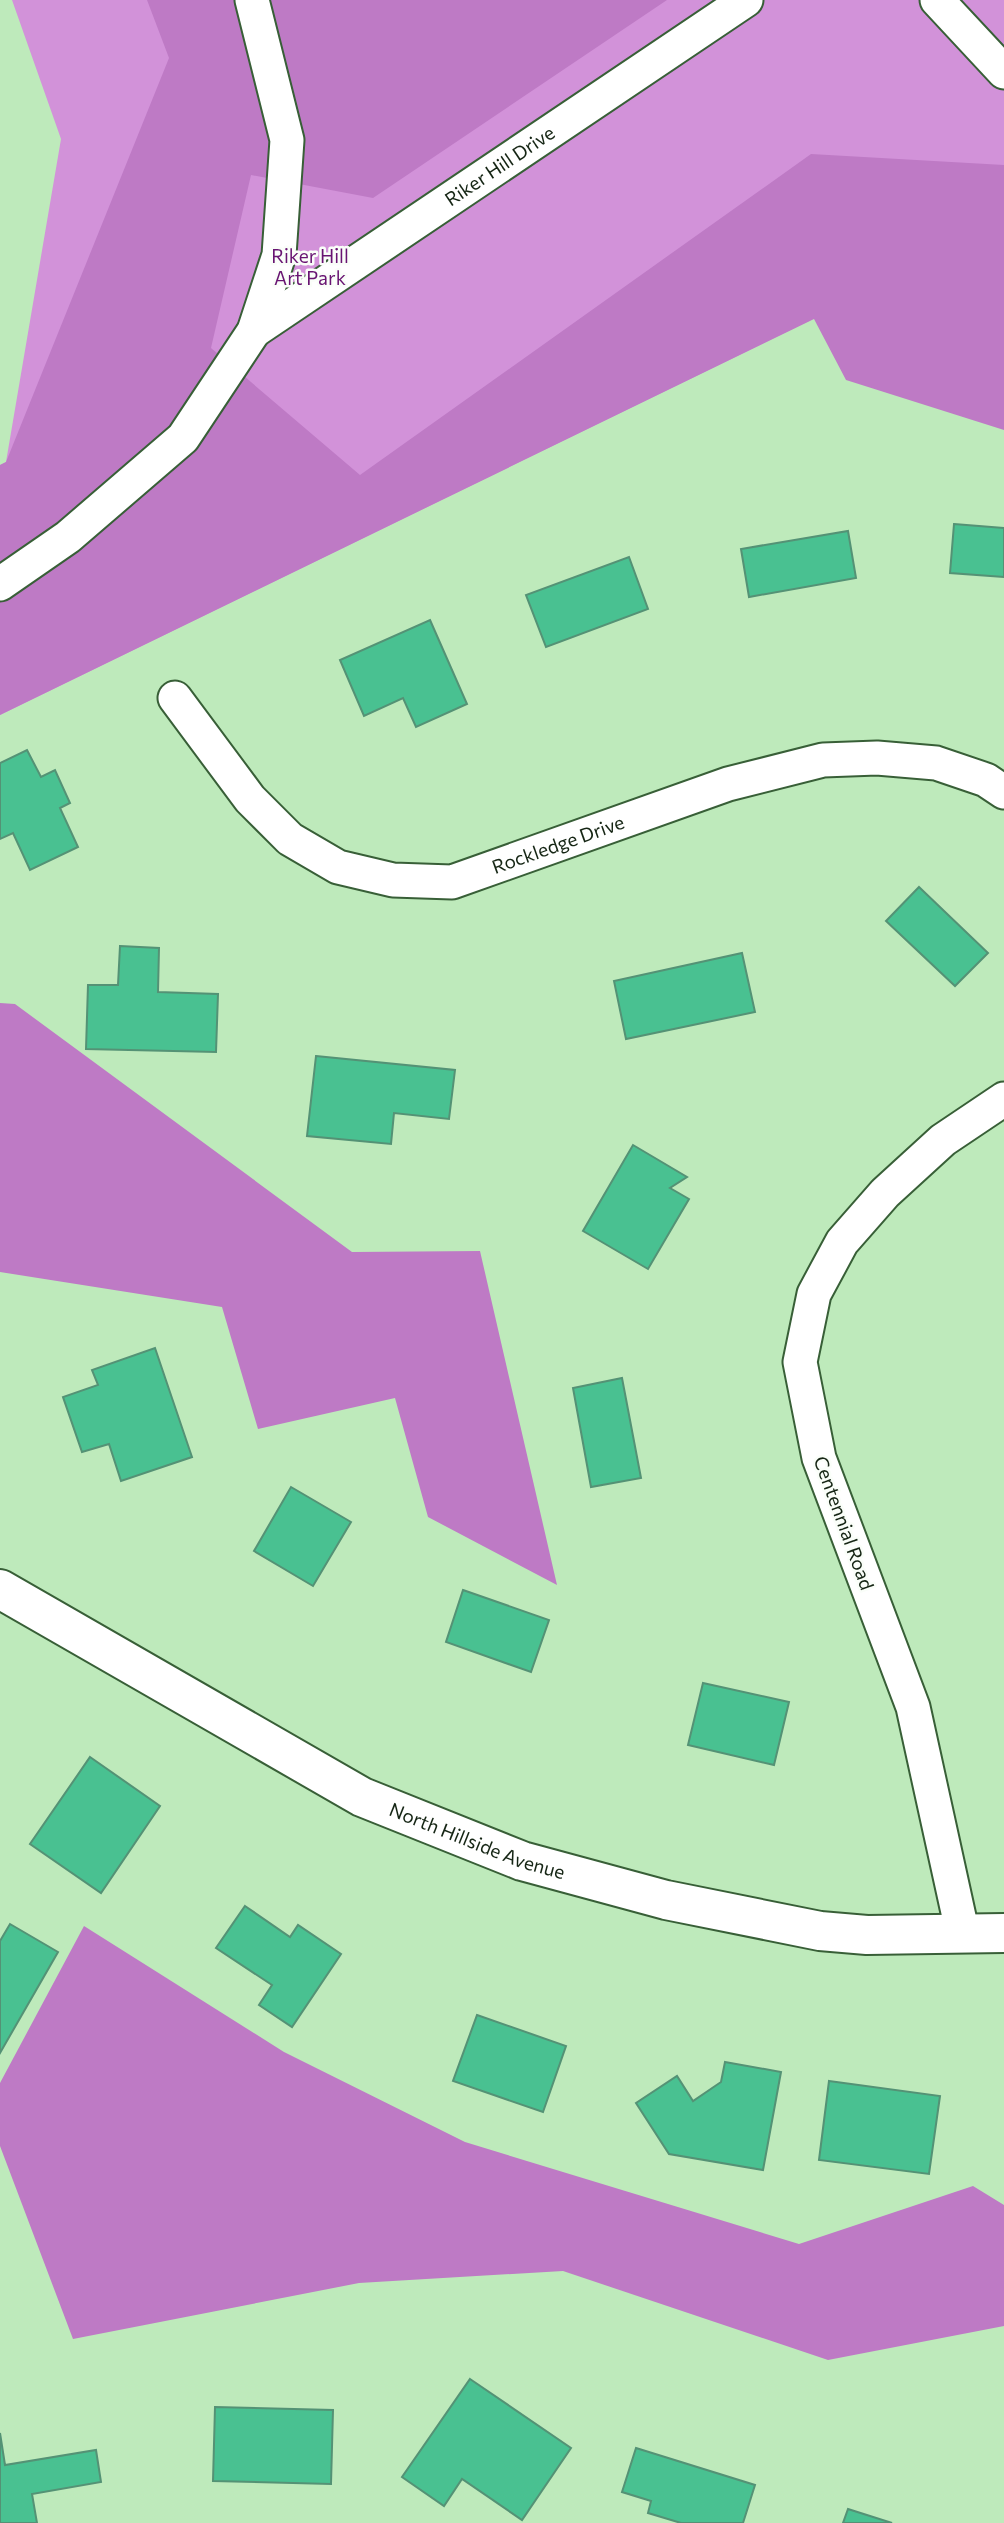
<svg xmlns="http://www.w3.org/2000/svg" width="1004" height="2523" viewBox="0 0 1004 2523" font-family="Commissioner,sans-serif">
<rect width="100%" height="100%" fill="#beeabb"/>
<path fill="#d292d9" d="M12 0H1004V226L0 715V465L6 462 61 139Z"/>
<g fill="#be7ac5">
<path d="M147 0H667L373 198 251 175 211 348 360 475 811 154 1004 165V430L846 380 814 319 0 715V465L6 462 169 58Z"/>
<path d="M0 1003 15 1004 352 1252 480 1251 557 1585 428 1517 395 1398 258 1429 222 1307 0 1272Z"/>
<path d="M84 1926 284 2052 465 2142 799 2244 973 2186 1004 2205V2326L828 2360 563 2271 359 2283 73 2339 0 2146V2083Z"/>
</g>
<g fill="#49c191" stroke="#549275" stroke-width="2">
<path d="M954 524 1004 528V577L950 573Z"/>
<path d="M848 531 856 578 749 597 741 549Z"/>
<path d="M629 557 648 609 546 647 526 595Z"/>
<path d="M430 620 467 704 416 727 403 698 364 716 340 660Z"/>
<path d="M27 750 41 777 55 770 70 803 60 808 78 847 30 870 13 833 0 839V763Z"/>
<path d="M919 887 988 953 955 986 886 921Z"/>
<path d="M120 946 159 948 158 992 218 994 216 1052 86 1049 88 985H118Z"/>
<path d="M742 953 755 1012 626 1039 614 981Z"/>
<path d="M316 1056 455 1070 449 1119 394 1113 391 1144 307 1136Z"/>
<path d="M633 1145 687 1177 670 1188 689 1199 648 1269 583 1231Z"/>
<path d="M155 1348 192 1457 121 1481 109 1444 82 1452 63 1397 98 1385 92 1370Z"/>
<path d="M622 1378 641 1478 591 1487 573 1388Z"/>
<path d="M291 1487 351 1522 313 1586 254 1551Z"/>
<path d="M463 1590 549 1620 531 1672 446 1642Z"/>
<path d="M703 1683 789 1702 774 1765 688 1745Z"/>
<path d="M90 1757 160 1806 101 1893 30 1844Z"/>
<path d="M245 1906 290 1937 298 1925 341 1954 292 2027 259 2005 272 1985 216 1948Z"/>
<path d="M10 1924 58 1952 0 2053V1941Z"/>
<path d="M477 2015 566 2046 543 2112 453 2081Z"/>
<path d="M725 2062 781 2072 763 2170 669 2154 636 2103 677 2076 693 2101 721 2082Z"/>
<path d="M829 2081 940 2096 929 2174 819 2160Z"/>
<path d="M470 2379 571 2448 522 2520 462 2479 444 2506 402 2477Z"/>
<path d="M215 2407 333 2410 331 2484 213 2481Z"/>
<path d="M0 2433 5 2465 96 2450 101 2482 32 2494 37 2523H0Z"/>
<path d="M636 2448 755 2485 743 2523H681L648 2513 651 2501 622 2492Z"/>
<path d="M848 2509 892 2523H843Z"/>
</g>
<g fill="none" stroke-linecap="round" stroke-linejoin="round">
<defs>
<g id="minor">
<path d="M937 0 1004 72"/>
<path id="s1" d="M254 331 746 0"/>
<path d="M0 584 68 537 183 438 254 331 279 255 287 140 252 0"/>
<path id="s2" d="M175 698 250 799 290 839 338 867 393 880 452 882 728 784 823 760 877 758 936 763 986 780 1004 792"/>
<path d="M963 1935 913 1707 819 1458 800 1362 814 1294 842 1242 885 1193 943 1140 1004 1099"/>
</g>
<g id="tertiary">
<path id="s3" d="M0 1589 362 1797 522 1861 666 1900 820 1931 867 1935 1004 1933"/>
</g>
</defs>
<use href="#minor" stroke="#385f37" stroke-width="37"/>
<use href="#tertiary" stroke="#385f37" stroke-width="42"/>
<use href="#minor" stroke="#fff" stroke-width="33"/>
<use href="#tertiary" stroke="#fff" stroke-width="38"/>
</g>
<g text-anchor="middle" stroke-width="5" stroke-linejoin="round" paint-order="stroke">
<g font-size="19" fill="#152514" stroke="#fafef9">
<text dy="7" stroke="none"><textPath href="#s1" startOffset="296">Riker Hill Drive</textPath></text>
<text dy="7" stroke="none"><textPath href="#s2" startOffset="466">Rockledge Drive</textPath></text>
<text transform="translate(844 1523) rotate(70)" y="7">Centennial Road</text>
<text dy="7" stroke="none"><textPath href="#s3" startOffset="541">North Hillside Avenue</textPath></text>
</g>
<g font-size="19" fill="#681472" stroke="#fafef9">
<text x="310" y="263">Riker Hill<tspan x="310" dy="22">Art Park</tspan></text>
</g>
</g>
</svg>
